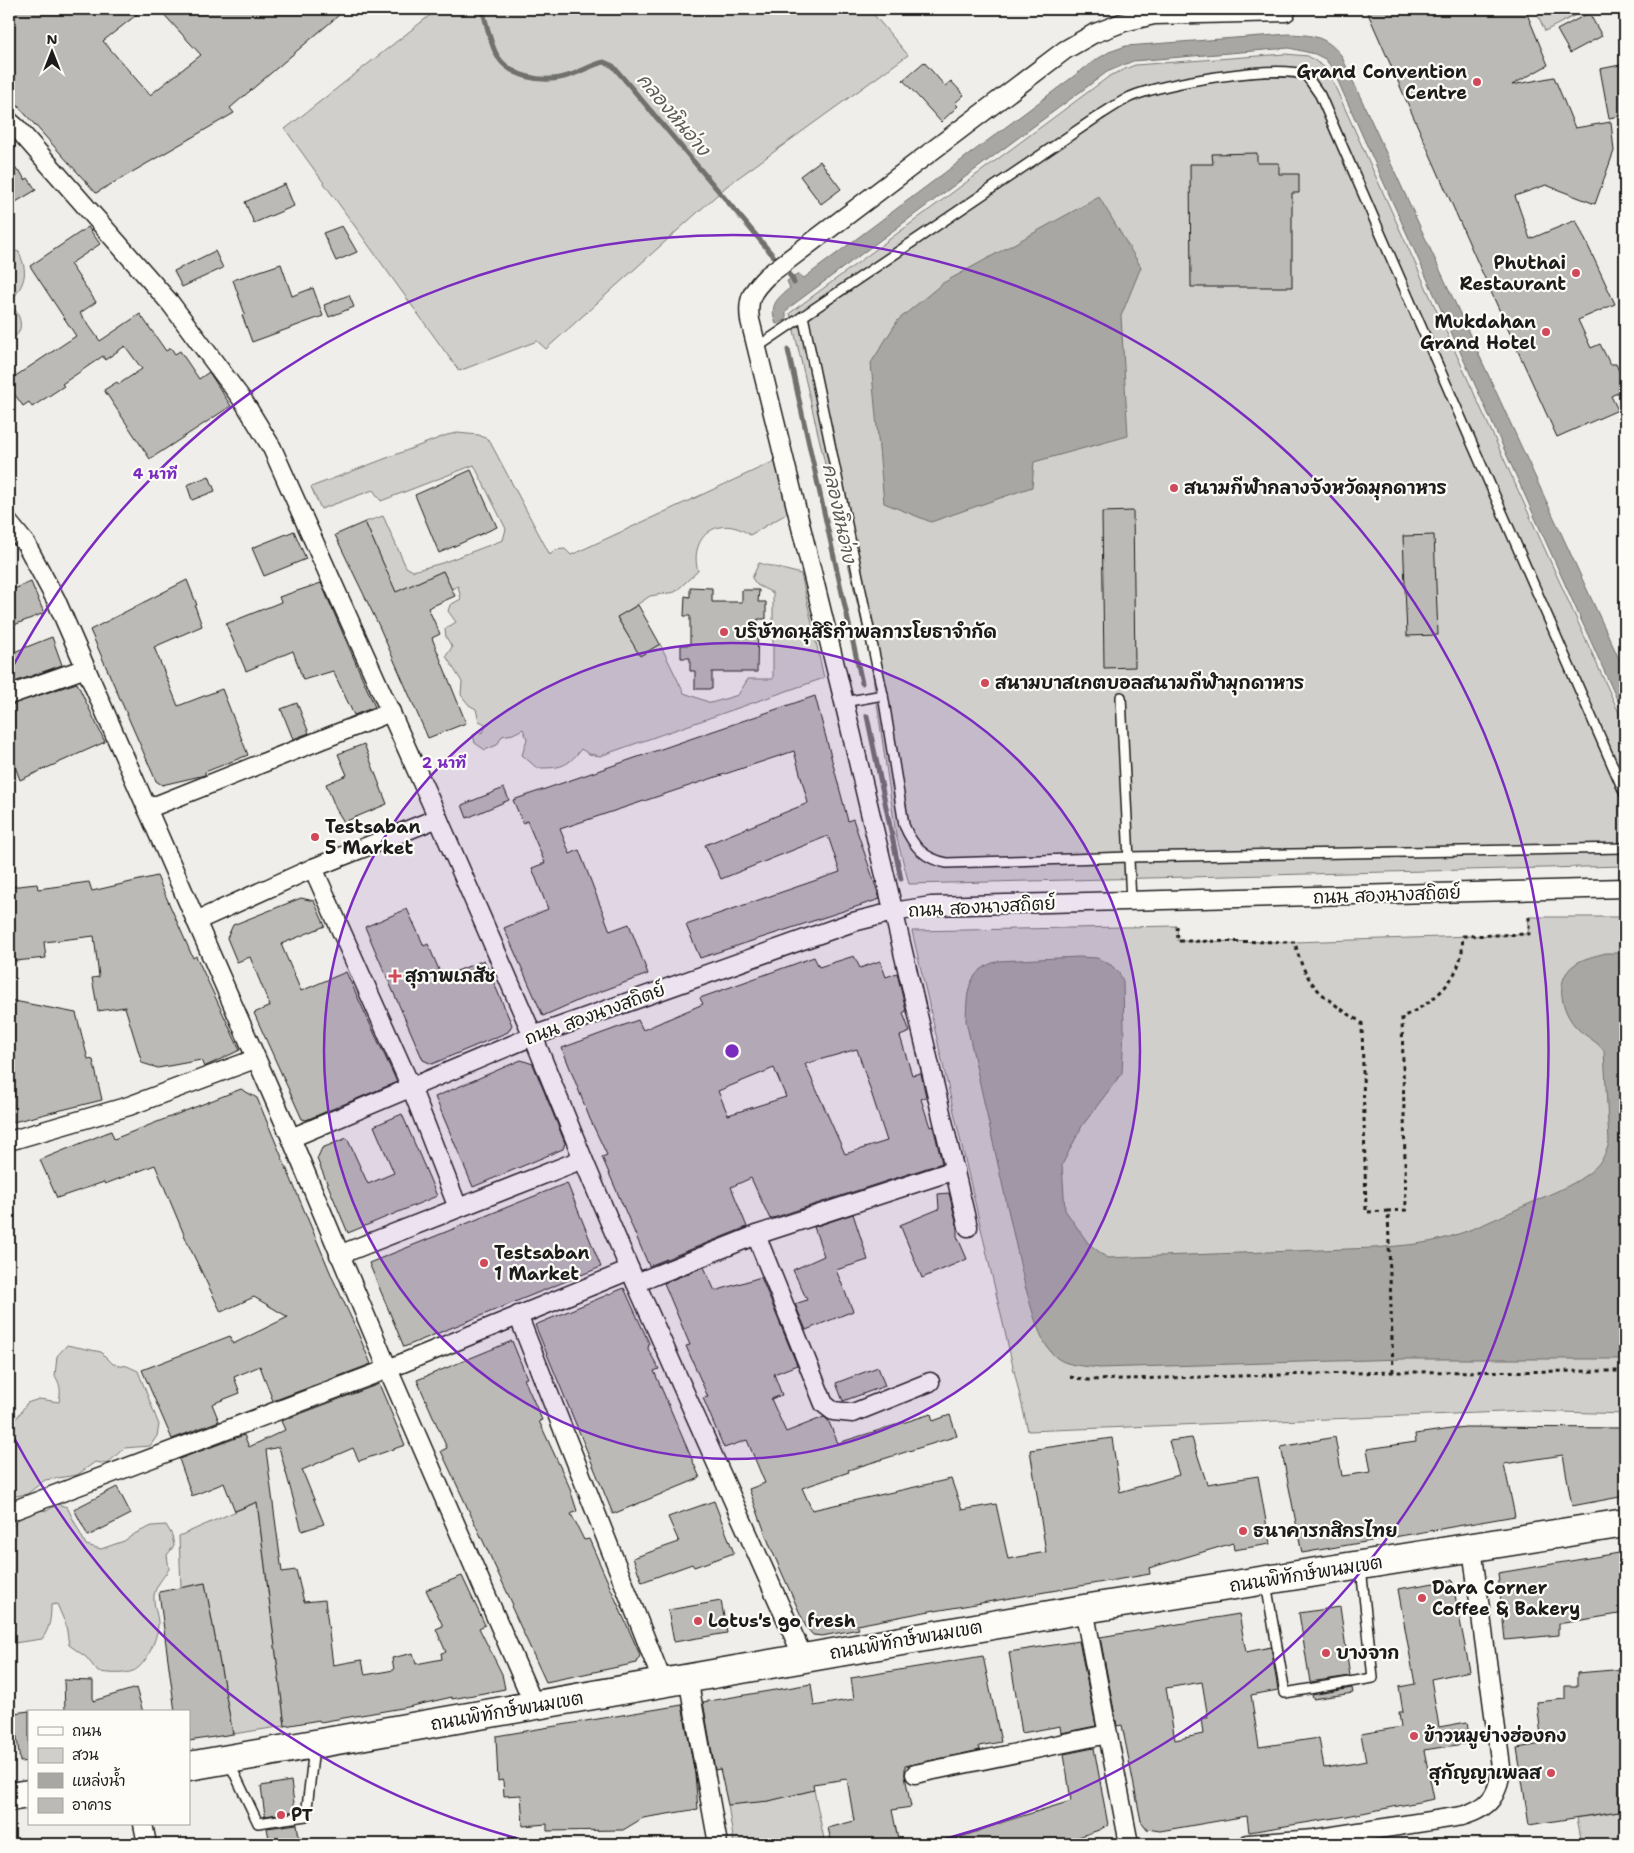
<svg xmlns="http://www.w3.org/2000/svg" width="1634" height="1853" viewBox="0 0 1634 1853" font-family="'Shantell Sans','Playpen Sans Thai',sans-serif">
<rect width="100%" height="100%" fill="#f0eeea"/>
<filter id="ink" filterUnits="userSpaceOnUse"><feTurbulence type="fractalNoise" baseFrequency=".02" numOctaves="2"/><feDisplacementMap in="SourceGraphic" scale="10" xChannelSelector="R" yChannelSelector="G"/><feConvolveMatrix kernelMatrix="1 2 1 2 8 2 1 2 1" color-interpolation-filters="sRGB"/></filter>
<g filter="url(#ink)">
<g fill="#d0cfcc" stroke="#767674">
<path d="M438 9H869L908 55 728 185 546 349 537 341 459 371 285 129Z"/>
<path d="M1535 9H1587L1545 31Z"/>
<path d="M1285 54 1308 56 1327 69 1625 726V866L909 884 896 835 871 662 790 313 1111 75 1135 65Z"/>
<path d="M9 249 19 252C30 277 23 283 10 304 21 314 27 333 9 340Z"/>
<path d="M457 433 479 435 489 440 550 555 555 550 565 549 571 555 775 461 788 513 750 535C720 513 688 536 698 571L675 592 650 596 617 618 640 655 660 644 684 693 711 703 738 695 748 679H773V593L757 585 752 578 759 563 801 574 824 678 600 756 589 754 581 749C567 768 559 768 537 768L522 755 527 739 523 729 513 734 502 736 497 745 485 750 475 743 473 735 483 732 487 725 479 721 476 709 469 705 461 695 462 682 446 656 452 647 446 637 445 629 456 622 448 611 450 605 461 599 458 586 451 589 443 571 414 584 421 601 403 609 365 522 383 516 406 567 413 571 442 563 503 540 506 529 474 465 381 501 373 490 321 509 311 487 447 435Z"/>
<path d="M1529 917H1625V1414L1528 1411 1028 1431 912 931 1177 926 1178 941 1295 942 1528 934Z"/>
<path d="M67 1345 101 1352 113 1364 127 1366 138 1371 159 1425 157 1436 150 1446 124 1448 107 1464 95 1462 77 1475 45 1480 27 1494 9 1497V1434L14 1422 27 1403 39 1399 59 1402C61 1392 61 1385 55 1376L57 1356Z"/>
<path d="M257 1502 285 1726 233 1734 205 1583 181 1588 179 1536Z"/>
<path d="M57 1504 67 1507 86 1545 101 1549 124 1541 136 1533 152 1526 166 1525 172 1535 174 1546 167 1555 169 1569C164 1577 155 1586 154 1596 153 1607 159 1617 158 1626 157 1639 146 1666 133 1671 122 1675 109 1673 98 1672L86 1657 69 1645 66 1625 57 1604 51 1605C51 1618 50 1628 42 1639L14 1643 9 1641V1528C23 1517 27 1507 47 1511Z"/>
<path d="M814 1790 825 1844H734L728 1805 765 1799 766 1801Z"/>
<path d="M1625 1810V1844H1582L1577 1818Z"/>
</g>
<g fill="#a8a7a3" stroke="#706f6d">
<path d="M1289 34C1313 35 1325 36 1341 55L1625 672V717L1332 68 1325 59 1315 54 1289 48 1133 61 1107 72 790 307 786 312V320L776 324C769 306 776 299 790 288L787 281 799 274 804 278 1094 61 1109 52 1126 46Z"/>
<path d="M1099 197 1141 267 1121 316 1128 436 1034 462 1032 487 931 522 884 503 871 363 898 320 943 283Z"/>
<path d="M1606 953H1625V1359H1403L1099 1368C1086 1366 1067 1366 1057 1358 1039 1344 1032 1308 1025 1286L966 1021C967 993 966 971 998 961L1078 957 1097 958 1111 965 1119 973 1123 981 1124 1029 1122 1073 1082 1126 1062 1165 1065 1210 1088 1243 1107 1258 1374 1248C1395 1246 1417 1245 1438 1240 1471 1232 1501 1216 1531 1203 1549 1194 1570 1187 1586 1175 1598 1167 1606 1156 1609 1142L1604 1051C1597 1041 1586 1037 1577 1028 1562 1013 1553 980 1574 965 1583 958 1595 956 1606 953Z"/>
</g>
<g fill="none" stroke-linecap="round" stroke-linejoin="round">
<g stroke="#706f6d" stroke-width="5">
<path d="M482 9C487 23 490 45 498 57 511 77 542 83 564 77 578 74 590 65 604 62L613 66 792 278 794 283"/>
<path d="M788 350 862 683"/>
<path d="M867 716 901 879"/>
</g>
</g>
<g fill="#bbbab6" stroke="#1c1c1c" fill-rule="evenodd">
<path d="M9 9H144L103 41 150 95 201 55 159 9H346L230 108 234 113 96 193 9 96Z"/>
<path d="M1366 9H1525L1548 65 1512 85 1554 77 1575 128 1611 122 1614 151 1595 204 1546 185 1515 196 1530 239 1576 220 1615 304 1578 320 1591 348 1600 344 1610 364H1616L1625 385 1621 391 1611 396 1618 410 1557 437 1477 261Z"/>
<path d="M1589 13 1602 36 1570 53 1557 30Z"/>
<path d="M924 62 945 86 951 81 964 95 955 103 958 106 941 122 903 80Z"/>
<path d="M1625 64V115L1609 118 1600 69Z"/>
<path d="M1257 153V163H1279V174H1299V193H1292V287H1191L1190 164H1213L1212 154Z"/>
<path d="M9 159 18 172 20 171 25 180 28 178 36 190 9 206Z"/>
<path d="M820 161 841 189 821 204 800 176Z"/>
<path d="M285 184 294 206 254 223 245 202Z"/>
<path d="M342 226 357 252 336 261 323 233Z"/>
<path d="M88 227 100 244 70 264 96 302 80 313 100 341 140 314 166 351 171 348 175 354 180 351 199 379 209 372 231 406 150 459 104 390 117 382 119 384 142 369 125 346 105 360 103 356 62 384 64 386 32 407 29 402 23 406 10 388 15 385 11 379 76 336 30 266Z"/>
<path d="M215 251 223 268 182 287 174 271Z"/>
<path d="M281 264 292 296 313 288 323 316 252 342 242 315 245 314 233 280Z"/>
<path d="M349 295 354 307 329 317 324 305Z"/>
<path d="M471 470 497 527 439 553 415 495Z"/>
<path d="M209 476 215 491 192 500 187 485Z"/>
<path d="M1133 511 1135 667 1104 668 1102 512Z"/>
<path d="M365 522 396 592 443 571 455 596 428 608 440 634 432 638 466 723 428 738 379 626 335 535Z"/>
<path d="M294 531 306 559 264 576 252 548Z"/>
<path d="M1434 535 1438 635 1407 636 1403 536Z"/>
<path d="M187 580 197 605 195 606 202 626 154 647 178 706 222 689 248 755 205 772V775L162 785 156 781 90 630Z"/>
<path d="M31 582 44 613 9 627V591Z"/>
<path d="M321 583 375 707 354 715 333 671 303 680 293 651 246 671 226 624 281 602 279 597Z"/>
<path d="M690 587 712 588V602H742V590H759L758 602H766V619H758L757 672H712V689H695V671H690V658H681V645H690V616H684L685 596 690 597Z"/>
<path d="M638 605 660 644 640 656 617 617Z"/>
<path d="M52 637 62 665 9 684V654Z"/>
<path d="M77 683 105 742 20 780 9 750V705Z"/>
<path d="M815 696 848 821 853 819 880 899 700 958 686 925 840 872 828 836 721 879 705 845 808 803 794 751 560 829 570 854 579 850 610 931 629 924 648 974 586 997 543 1016 504 928 548 909 532 868 545 863 527 821 523 823 513 800Z"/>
<path d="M297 703 309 733 293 739 281 709Z"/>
<path d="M364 744 387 804 344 822 336 809 326 784 347 775 338 754Z"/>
<path d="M504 788 509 800 467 818 462 805Z"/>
<path d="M157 876 193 958 196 956 240 1050 204 1067 201 1060 158 1068 142 1063 125 1007 98 1011 92 978 99 977 94 936 44 942 46 958 15 961 9 910V887L37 884 38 889 89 882 92 891Z"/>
<path d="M301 898 314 901 325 926 281 944 301 991 346 972 397 1082 306 1120 302 1119 254 1013 270 1006 250 957 237 962 227 938 233 925Z"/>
<path d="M407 909 424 946 428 944 442 977 484 960 512 1025 508 1032 432 1064 423 1060 365 927Z"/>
<path d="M854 956 860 968 880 961 886 977 897 973 906 1011 903 1013 910 1032 900 1036 912 1075 921 1073 926 1097 921 1099 930 1127 933 1126 942 1163 770 1219 751 1178 731 1187 747 1227 649 1266 602 1157 607 1155 590 1119 562 1048 638 1020 643 1030 703 1004 700 998 814 957 819 967ZM857 1049 887 1141 845 1154 805 1064ZM774 1068 786 1097 728 1115 718 1091Z"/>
<path d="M9 1000 76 1013 88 1059 93 1060 102 1100 9 1123Z"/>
<path d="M521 1060 533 1064 565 1143 563 1149 473 1187 435 1097Z"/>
<path d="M241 1089 257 1098 333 1279 355 1326 371 1364 273 1401 260 1366 234 1377 240 1393 212 1404 219 1421 172 1439 142 1370 230 1336 233 1344 288 1317 254 1297 221 1312 188 1244 155 1165 105 1184 104 1182 57 1198 40 1160 111 1131 114 1139Z"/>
<path d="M402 1114 437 1196 348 1233 317 1159 322 1148 347 1138 368 1184 394 1173 374 1126Z"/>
<path d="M567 1183 601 1267 404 1347 369 1263Z"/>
<path d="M949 1193 957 1225V1236L967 1259 922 1278 900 1225 939 1209 938 1194Z"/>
<path d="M853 1214 868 1260 836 1270 853 1311 806 1330 795 1304 807 1300 793 1270 824 1256 814 1227Z"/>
<path d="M704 1267 715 1291 761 1277 797 1365 774 1374 782 1395 771 1399 786 1432 824 1417 828 1420 838 1443 931 1414 933 1421 950 1415 957 1436 848 1470 849 1472 802 1488 812 1510 951 1479 962 1510 996 1504 1008 1559 1046 1552 1030 1450 1112 1438 1120 1492 1179 1475 1169 1441 1192 1438 1207 1484 1258 1476 1270 1544 1234 1550 1233 1543 1149 1568 1150 1574 935 1611V1610L857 1625 859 1629 822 1636 813 1635 806 1627 770 1546 749 1489 765 1483 747 1440 724 1448 703 1398 708 1397 686 1346 690 1345 664 1283Z"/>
<path d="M624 1288 649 1343 648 1349 659 1369 654 1371 700 1478 613 1514 535 1325Z"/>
<path d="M512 1341 527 1378 524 1379 542 1420 539 1421 569 1486 577 1511 571 1514 584 1540 589 1539 640 1655 637 1663 546 1682 511 1606 513 1605 441 1451 447 1448 417 1380Z"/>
<path d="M878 1367 885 1386 843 1401 836 1383Z"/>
<path d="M379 1384 405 1445 359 1461 353 1448 302 1470 324 1524 302 1531 279 1447 266 1450 282 1572 296 1570 304 1602 325 1600 333 1665 362 1660 365 1675 394 1670 392 1658 413 1653 416 1664 442 1659 441 1653 446 1652 436 1629 443 1626 426 1590 462 1576 485 1625 479 1628 502 1674 505 1689 452 1699V1697L408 1707 320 1722 319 1720 285 1726 257 1502 235 1511 224 1483 192 1496 179 1459 244 1435 249 1447 285 1430 281 1421Z"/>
<path d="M1465 1427 1625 1428V1496L1572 1506 1563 1455 1504 1464 1515 1516 1302 1553 1281 1447 1335 1437 1342 1476 1371 1472 1367 1449 1416 1442 1415 1434Z"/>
<path d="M117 1487 131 1514 88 1536 74 1509Z"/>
<path d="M714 1501 734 1553 694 1567 692 1564 642 1582 633 1558 679 1542 668 1517Z"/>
<path d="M1625 1552V1613L1558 1624V1635L1505 1640 1498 1573Z"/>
<path d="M1452 1580 1470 1671 1431 1679 1439 1727 1467 1722 1470 1743 1424 1750 1434 1799 1347 1816 1249 1832 1247 1816 1160 1831 1147 1829 1141 1821 1122 1725 1117 1726 1100 1637 1239 1614 1246 1652 1271 1647 1278 1690 1251 1695 1259 1747 1319 1738 1324 1768 1351 1764 1366 1761 1361 1734 1401 1727 1399 1712H1403L1399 1687 1415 1684 1398 1589ZM1202 1682 1208 1718H1201L1203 1734 1175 1740 1166 1688Z"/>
<path d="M205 1583 233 1734 189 1741V1712H175L159 1592Z"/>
<path d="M721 1601 727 1633 674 1642 668 1610Z"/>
<path d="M1340 1607 1350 1676 1310 1682 1299 1613Z"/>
<path d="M1079 1641 1096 1726 1061 1733 1060 1726 1022 1733 1009 1652Z"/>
<path d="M983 1656 1001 1742 979 1746 980 1750 905 1766V1776L911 1807 892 1810 899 1844H832L828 1828 854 1821 847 1779 813 1784 814 1790 769 1801 728 1805 720 1769 715 1770 703 1702 811 1684 814 1706 854 1699 851 1678Z"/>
<path d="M1625 1669V1810L1529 1825 1517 1748 1542 1744 1537 1702 1565 1699V1686H1577V1673Z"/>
<path d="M64 1680 93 1681V1701L136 1688 143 1712H65Z"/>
<path d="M1352 1688 1353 1693 1313 1699 1312 1695Z"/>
<path d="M682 1705 695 1774 698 1809 643 1818 623 1830 547 1831V1824L523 1826 521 1795 504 1796 503 1780 498 1781 496 1736Z"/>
<path d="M29 1711V1761L20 1762 14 1713Z"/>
<path d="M1094 1748 1108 1825 1099 1830 1058 1844H948L947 1842 1006 1821 1071 1801 1064 1754Z"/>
<path d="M291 1781 295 1811 265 1816 261 1786Z"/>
<path d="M297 1824 300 1844H270L267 1828Z"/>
</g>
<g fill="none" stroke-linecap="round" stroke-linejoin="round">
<defs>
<g id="lane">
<path d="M803 316 883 695 904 825C913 846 924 859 947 863L1129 857 1625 848"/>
<path d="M756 348 1100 115C1110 109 1120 102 1130 97 1162 83 1275 64 1306 75L1320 95 1625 794"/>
<path d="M1121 697 1131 901"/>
<path d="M844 702 883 695"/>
<path d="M1266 1583 1285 1693 1373 1678 1361 1568"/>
<path d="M229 1762 258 1823 306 1816 314 1748"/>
</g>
<g id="street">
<path d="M9 121 17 128 171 304 244 402 272 448 438 818 533 1036 583 1159 630 1270 804 1659"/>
<path d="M9 523 26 544 56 600 291 1138 388 1369 535 1707"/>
<path d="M9 695 86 668"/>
<path d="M147 809 391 712"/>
<path d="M313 868 411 1087 458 1208"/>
<path d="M196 921 313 868 438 818"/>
<path d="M291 1138 533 1036 853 922 893 912 931 906 1625 888"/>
<path d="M9 1141 129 1106 255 1059"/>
<path d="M968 1227 844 702 750 320C747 299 752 291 767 276L1065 50 1093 34 1124 22 1154 15 1286 12"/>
<path d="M756 1235 824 1404 833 1411 853 1413 930 1382"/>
<path d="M339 1255 583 1159"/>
<path d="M636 1283 756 1235 955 1170"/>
<path d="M518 1315 663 1683"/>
<path d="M9 1512 388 1369 630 1270"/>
<path d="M1084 1609 1129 1844"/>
<path d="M688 1678 718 1844"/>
<path d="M915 1774 1108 1734"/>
<path d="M143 1824 147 1844"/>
<path d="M1248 1844 1314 1839 1462 1816C1489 1808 1499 1796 1501 1767L1472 1548"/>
</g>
<g id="primary">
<path d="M189 1766 1084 1609 1625 1523"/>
<path d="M9 1797 29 1794"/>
</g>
</defs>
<use href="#lane" stroke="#1c1c1c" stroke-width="12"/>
<use href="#street" stroke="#1c1c1c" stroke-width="21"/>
<use href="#primary" stroke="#1c1c1c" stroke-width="31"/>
<g stroke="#1c1c1c" stroke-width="3" stroke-dasharray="4 4" stroke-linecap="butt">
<path d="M1177 926 1178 941 1295 942C1305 988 1325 998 1362 1023L1366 1212 1388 1211"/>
<path d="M1393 1372 1388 1211 1406 1210 1402 1017C1428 1006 1455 985 1461 956 1463 950 1462 942 1463 936L1529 934V917"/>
<path d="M1070 1377 1088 1380 1393 1372 1625 1371"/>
</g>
<use href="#lane" stroke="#fdfcf7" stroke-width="9"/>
<use href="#street" stroke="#fdfcf7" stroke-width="18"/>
<use href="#primary" stroke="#fdfcf7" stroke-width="28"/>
</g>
</g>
<circle cx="732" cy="1051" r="408" fill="#7b2cbf" fill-opacity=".12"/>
<g fill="none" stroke="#7b2cbf" stroke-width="2.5">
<circle cx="732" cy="1051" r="408"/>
<path d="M535 1843A816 816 0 0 1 12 1434M12 668A816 816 0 1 1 929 1843"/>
</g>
<g fill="#d1495b" stroke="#fdfcf7" stroke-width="2">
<circle cx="1477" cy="82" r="5"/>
<circle cx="1576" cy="273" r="5"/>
<circle cx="1546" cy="332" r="5"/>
<circle cx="1174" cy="488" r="5"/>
<circle cx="724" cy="632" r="5"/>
<circle cx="985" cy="683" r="5"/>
<circle cx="315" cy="837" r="5"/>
<path d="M392.5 968.5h5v5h5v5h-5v5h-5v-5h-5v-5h5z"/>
<circle cx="484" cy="1263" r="5"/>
<circle cx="1243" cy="1531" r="5"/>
<circle cx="1422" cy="1598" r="5"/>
<circle cx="698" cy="1621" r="5"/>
<circle cx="1326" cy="1653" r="5"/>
<circle cx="1414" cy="1736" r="5"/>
<circle cx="1551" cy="1773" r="5"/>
<circle cx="281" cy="1815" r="5"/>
</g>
<g text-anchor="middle" stroke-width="4.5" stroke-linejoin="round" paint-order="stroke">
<g font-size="18" font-weight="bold" fill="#1c1c1c" stroke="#fdfcf7" text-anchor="start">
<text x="1467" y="78" text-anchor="end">Grand Convention<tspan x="1467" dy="21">Centre</tspan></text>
<text x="1566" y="269" text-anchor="end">Phuthai<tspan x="1566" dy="21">Restaurant</tspan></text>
<text x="1536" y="328" text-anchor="end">Mukdahan<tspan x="1536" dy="21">Grand Hotel</tspan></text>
<text x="1184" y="494">สนามกีฬากลางจังหวัดมุกดาหาร</text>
<text x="734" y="638">บริษัทดนุสิริกำพลการโยธาจำกัด</text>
<text x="995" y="689">สนามบาสเกตบอลสนามกีฬามุกดาหาร</text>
<text x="325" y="833">Testsaban<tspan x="325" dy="21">5 Market</tspan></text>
<text x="405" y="982">สุภาพเภสัช</text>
<text x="494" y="1259">Testsaban<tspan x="494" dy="21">1 Market</tspan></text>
<text x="1253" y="1537">ธนาคารกสิกรไทย</text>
<text x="1432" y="1594">Dara Corner<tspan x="1432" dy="21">Coffee &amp; Bakery</tspan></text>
<text x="708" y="1627">Lotus's go fresh</text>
<text x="1336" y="1659">บางจาก</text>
<text x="1424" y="1742">ข้าวหมูย่างฮ่องกง</text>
<text x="1541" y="1779" text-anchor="end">สุกัญญาเพลส</text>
<text x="291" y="1821">PT</text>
</g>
<g font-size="18" fill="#1c1c1c" stroke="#fdfcf7">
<text transform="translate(1387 895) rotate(-2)" y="6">ถนน สองนางสถิตย์</text>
<text transform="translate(982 907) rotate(-3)" y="6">ถนน สองนางสถิตย์</text>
<text transform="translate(595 1014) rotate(-20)" y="6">ถนน สองนางสถิตย์</text>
<text transform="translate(1306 1574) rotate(-9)" y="6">ถนนพิทักษ์พนมเขต</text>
<text transform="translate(906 1640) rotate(-10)" y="6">ถนนพิทักษ์พนมเขต</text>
<text transform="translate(507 1711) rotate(-10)" y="6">ถนนพิทักษ์พนมเขต</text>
</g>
<g font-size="19" font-style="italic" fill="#5b5b59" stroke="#fdfcf7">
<text transform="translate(674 114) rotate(50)" y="7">คลองหินอ่าง</text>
<text transform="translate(840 513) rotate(78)" y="7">คลองหินอ่าง</text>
</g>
</g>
<circle cx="732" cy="1051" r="8" fill="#7b2cbf" stroke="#fdfcf7" stroke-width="2.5"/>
<g font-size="15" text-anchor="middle" font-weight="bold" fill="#7b2cbf" stroke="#fdfcf7" stroke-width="4.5" stroke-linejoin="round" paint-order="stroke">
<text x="155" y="479">4 นาที</text>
<text x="444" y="768">2 นาที</text>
</g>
<rect width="1634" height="1853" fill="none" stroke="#fdfcf7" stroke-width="30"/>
<rect x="15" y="15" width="1604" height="1823" fill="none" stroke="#1c1c1c" stroke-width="2" filter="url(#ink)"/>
<rect x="28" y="1710" width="162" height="115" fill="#fdfcf7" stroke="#a3a29f"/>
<rect x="38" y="1727" width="25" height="8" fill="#fdfcf7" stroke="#a3a29f"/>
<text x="72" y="1736" font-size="15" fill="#1c1c1c">ถนน</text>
<rect x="38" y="1748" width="25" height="15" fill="#d0cfcc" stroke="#a3a29f"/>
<text x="72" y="1760" font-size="15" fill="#1c1c1c">สวน</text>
<rect x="38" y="1773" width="25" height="15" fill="#a8a7a3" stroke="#a3a29f"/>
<text x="72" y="1786" font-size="15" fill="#1c1c1c">แหล่งน้ำ</text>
<rect x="38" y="1798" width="25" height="15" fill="#bbbab6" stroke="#a3a29f"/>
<text x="72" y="1810" font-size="15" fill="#1c1c1c">อาคาร</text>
<g transform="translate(52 52)" stroke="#fdfcf7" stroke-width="4" paint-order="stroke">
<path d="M0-4L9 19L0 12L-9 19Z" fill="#1c1c1c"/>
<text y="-8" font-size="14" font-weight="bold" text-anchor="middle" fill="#1c1c1c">N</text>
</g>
</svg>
